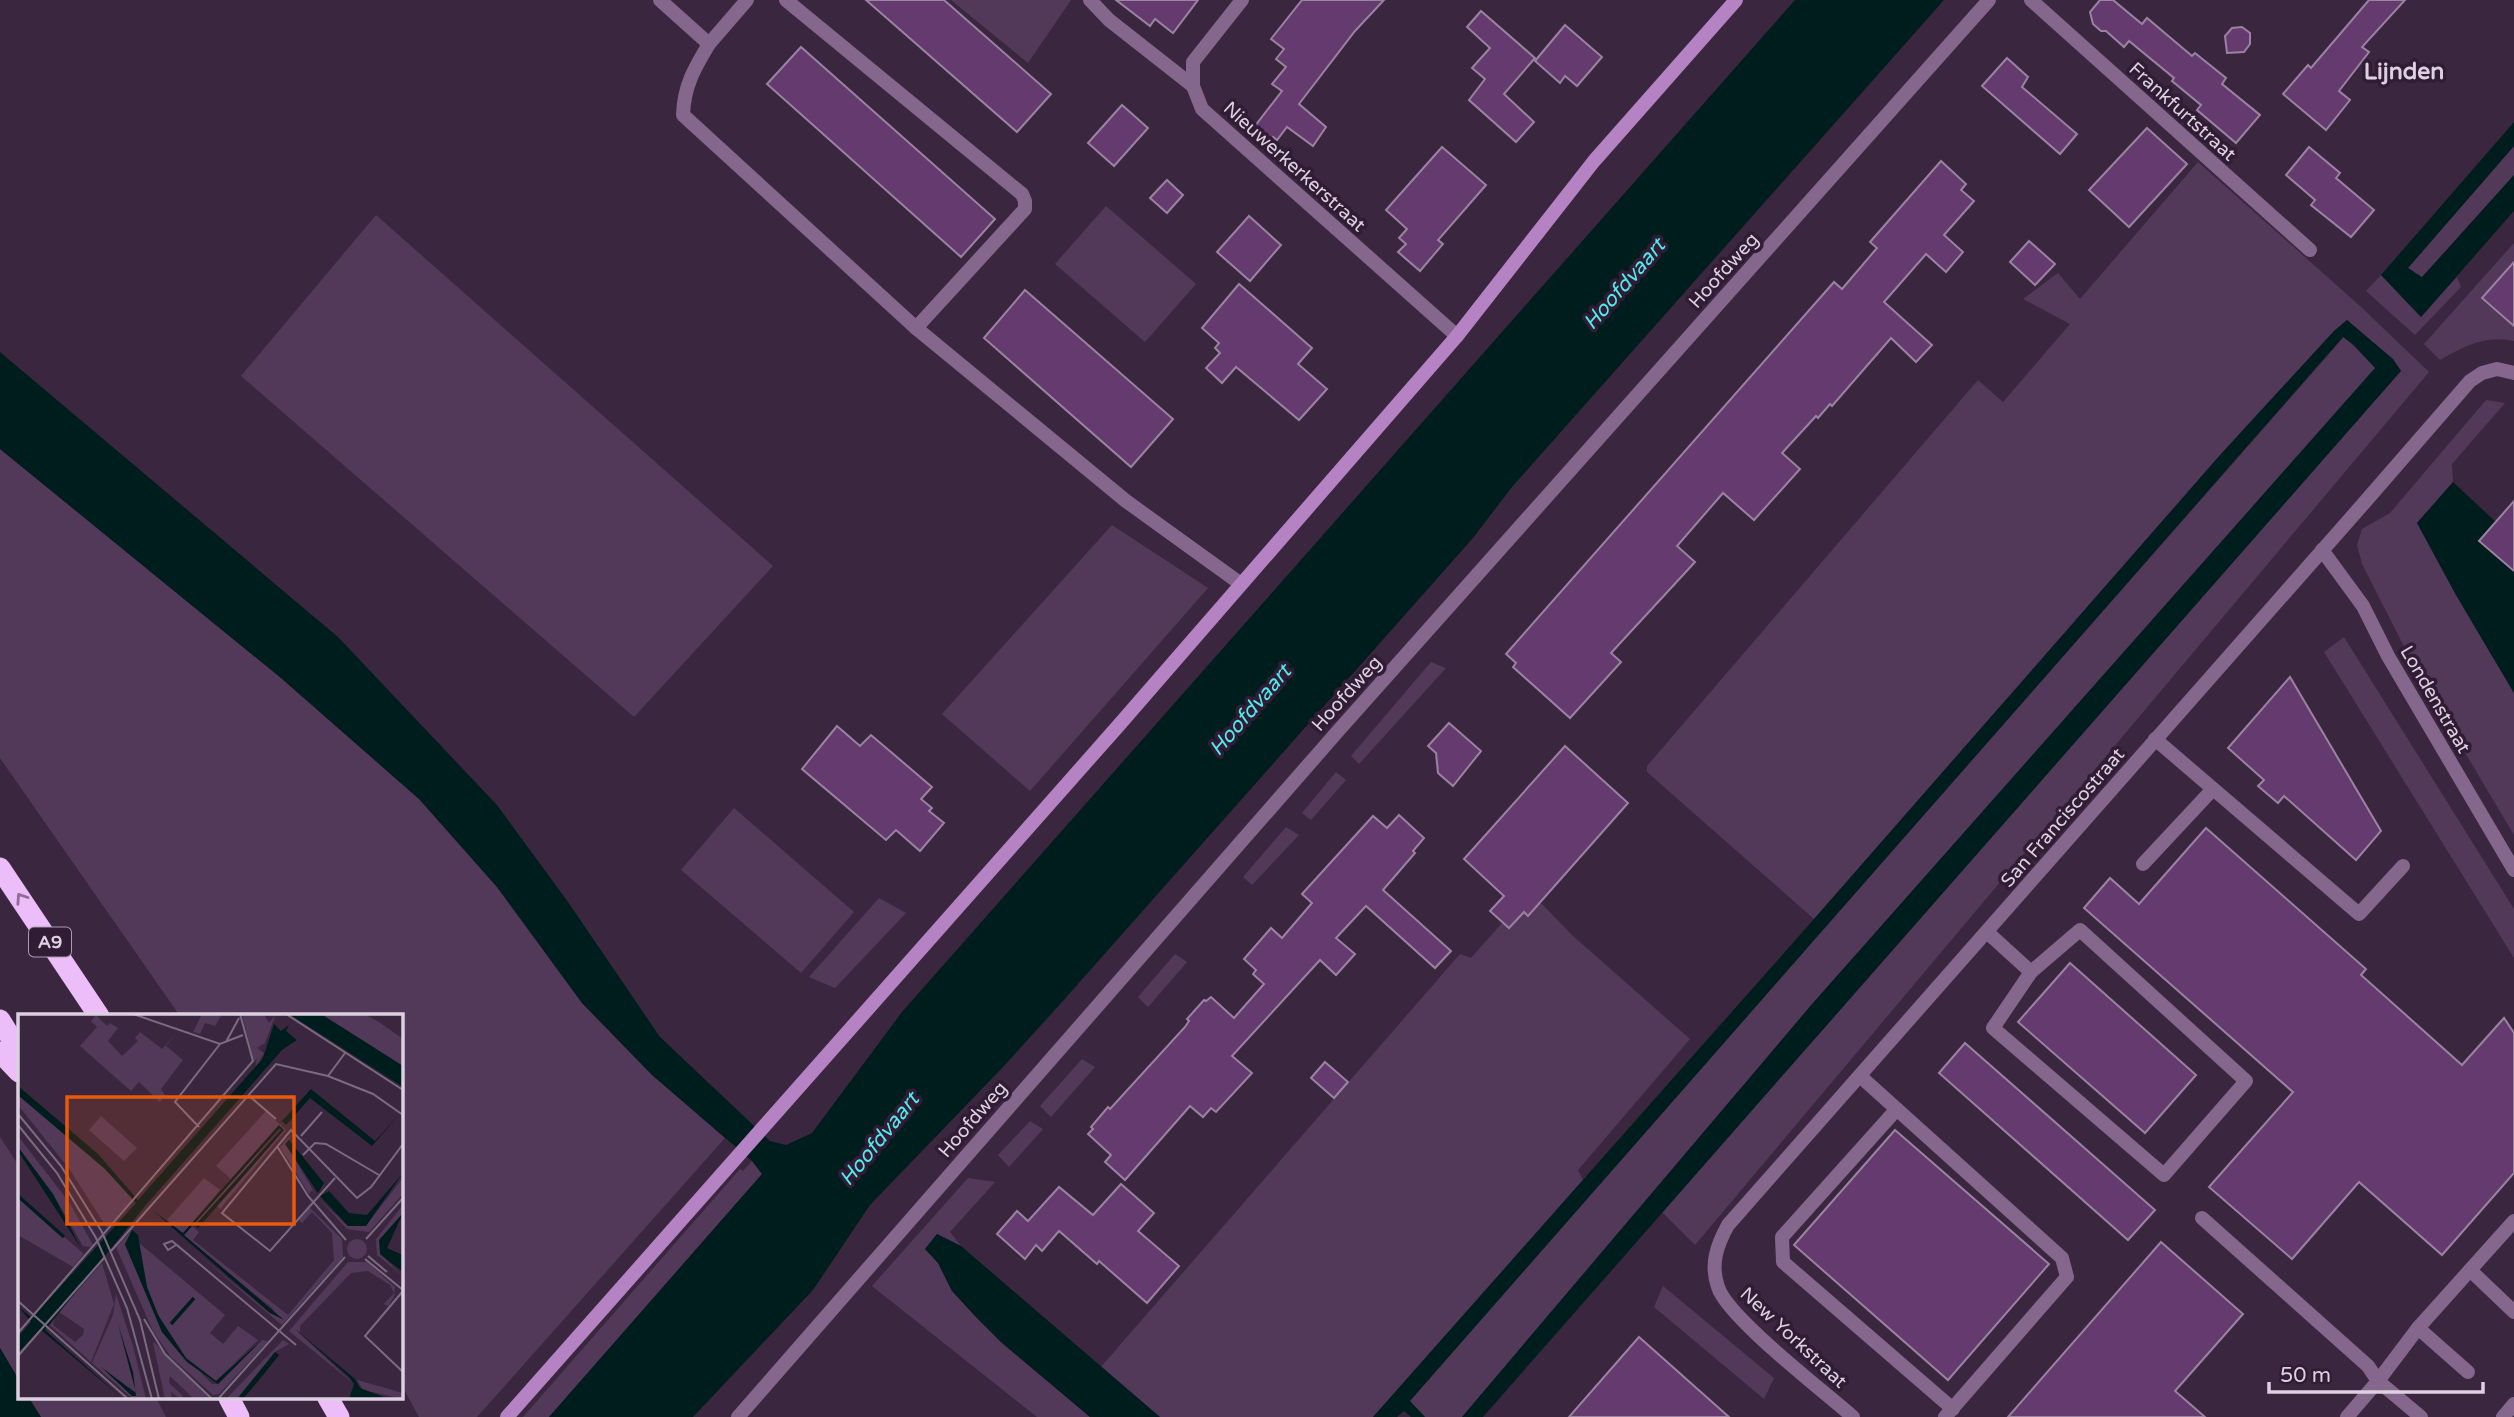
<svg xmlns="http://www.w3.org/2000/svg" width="2514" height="1417" viewBox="0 0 2514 1417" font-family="'Varela Round',sans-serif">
<rect width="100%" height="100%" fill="#3a273f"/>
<g fill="#523959">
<path d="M951 0H1071L1028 63Z"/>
<path d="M2514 146V175L2422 278 2408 268Z"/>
<path d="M2198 162 2360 306 2429 372 1695 1245 1662 1212 2401 370 2347 320 2334 331 2221 454 1814 919 1647 772V766L1978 380 2003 402 2070 324 2023 299 2058 273 2080 299Z"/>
<path d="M1106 206 1196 284 1145 342 1055 264Z"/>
<path d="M376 215 773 566 634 717 241 376Z"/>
<path d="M2514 243V262L2483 298 2514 326V341C2485 335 2465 346 2440 360L2424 344Z"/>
<path d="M2381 275 2421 317 2457 277 2461 287 2415 335 2366 291Z"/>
<path d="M2344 337 2376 368 1813 1003 1462 1417H1425L1409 1401Z"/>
<path d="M2486 400 2505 403 2452 464 2453 482 2417 523 2456 595 2514 693V835L2416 670 2362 564 2357 545 2362 529 2390 513Z"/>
<path d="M0 449 281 678 419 799 497 887 582 1003 652 1075 725 1138 477 1417H419L401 1384V1016H180L0 758Z"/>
<path d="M1112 525 1208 588 1030 791 942 714Z"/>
<path d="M2344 637 2514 909V958L2324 652Z"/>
<path d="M1431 662 1446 668 1359 764 1351 756Z"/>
<path d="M1336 772 1346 780 1311 820 1302 813Z"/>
<path d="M734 808 854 912 801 973 681 870Z"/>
<path d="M1286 827 1299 835 1252 885 1243 877Z"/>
<path d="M879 898 906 913 835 988 809 977Z"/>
<path d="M1542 904 1573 936 1690 1039 1578 1170 1583 1180 1373 1417H1160L1100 1368 1460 954 1471 958 1518 905Z"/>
<path d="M1175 954 1187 962 1148 1007 1138 997Z"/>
<path d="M1082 1059 1095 1067 1051 1117 1040 1106Z"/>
<path d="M1030 1121 1043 1129 1009 1167 998 1155Z"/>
<path d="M0 1137 19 1166V1380L0 1348Z"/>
<path d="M752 1161 762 1174 549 1417H523L740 1169 743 1171Z"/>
<path d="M968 1178 995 1182 950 1232 961 1246 937 1234 925 1249 938 1263 952 1291 975 1316 1002 1343 1090 1417H1037L872 1286Z"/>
<path d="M1663 1286 1774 1378 1764 1399 1654 1307Z"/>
<path d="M29 1398H156L166 1417H41Z"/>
</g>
<g fill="#001d1e">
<path d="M1795 0H1944L1512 487 1473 538 1062 1002 1004 1066 870 1205 813 1290 693 1417H549L762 1174 752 1161 652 1075 582 1003 497 887 419 799 281 678 0 449V352L338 637 497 805 568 902 660 1037 770 1141 786 1145 812 1133 902 1012Z"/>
<path d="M2514 122V146L2408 268 2422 277 2514 175V211L2421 317 2381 275Z"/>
<path d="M2347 320 2393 359 2401 371 1483 1417H1462L1813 1003 2375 368 2354 345 2343 337 1410 1401 1425 1417H1411L1404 1411 1397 1417H1373L1814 919 2221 454 2334 331Z"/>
<path d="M2453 482 2498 524 2514 570V693L2456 595 2417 523Z"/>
<path d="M937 1234 961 1246 1160 1417H1090L1002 1343 975 1316 952 1291 938 1263 925 1249Z"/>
<path d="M0 1348 19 1380V1398H29L41 1417H0Z"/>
</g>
<g fill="#643a6f" stroke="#9a83a0" stroke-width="2">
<path d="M866 0H944L1051 94 1017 132Z"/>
<path d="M1116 0H1198L1173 33 1155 19 1150 26Z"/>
<path d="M1302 0H1384L1355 31 1299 104 1326 127 1313 146 1287 127 1277 140 1273 137 1265 148 1248 135 1282 91 1272 84 1286 67 1276 59 1284 49 1271 39Z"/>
<path d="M2100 0H2113L2142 24 2147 18 2192 56 2195 53 2226 78 2222 84 2260 115 2236 143 2197 110 2201 105 2172 81 2174 78 2129 41 2124 47 2106 31H2101L2093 24 2090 12Z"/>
<path d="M2369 0H2405L2362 47 2369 52 2339 91 2350 100 2326 130 2283 94 2308 65 2311 68Z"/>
<path d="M1481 11 1535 58 1504 94 1534 122 1516 142 1469 100 1485 79 1472 68 1490 48 1467 27Z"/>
<path d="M1565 25 1602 57 1577 86 1565 76 1560 83 1535 61Z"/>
<path d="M2242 27 2250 33V44L2244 52 2227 53 2225 36 2232 28Z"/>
<path d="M801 47 995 219 961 257 767 84Z"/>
<path d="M2007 58 2028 77 2022 87 2077 134 2060 154 1982 86Z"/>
<path d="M1122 105 1148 128 1114 166 1088 143Z"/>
<path d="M2147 128 2187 164 2129 227 2089 190Z"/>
<path d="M1442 147 1486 185 1438 240 1443 244 1420 271 1398 252 1406 244 1399 238 1407 229 1386 210Z"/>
<path d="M2309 147 2340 173 2336 178 2374 210 2351 237 2311 205 2315 200 2286 175Z"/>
<path d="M1941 161 1966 184 1961 190 1974 201 1944 235 1963 252 1946 272 1926 254 1884 302 1932 345 1916 362 1891 338 1832 406 1830 404 1818 418 1816 416 1782 453 1800 469 1754 520 1723 493 1677 546 1695 562 1611 653 1621 662 1570 718 1513 667 1516 663 1506 654 1834 282 1842 289 1877 248 1870 242Z"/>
<path d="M1167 180 1183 195 1167 213 1150 198Z"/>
<path d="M1249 216 1281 245 1250 281 1217 252Z"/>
<path d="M2029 241 2055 264 2035 285 2010 262Z"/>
<path d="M2514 262V326L2482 298Z"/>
<path d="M1239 284 1312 348 1298 364 1327 389 1299 420 1236 367 1222 383 1206 368 1220 353 1215 348 1219 343 1202 328Z"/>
<path d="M1025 290 1173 419 1131 467 984 338Z"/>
<path d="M2514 501V571L2479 541Z"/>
<path d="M2290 677 2381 831 2356 860 2284 796 2278 803 2258 786 2264 780 2228 748Z"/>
<path d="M1449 723 1481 751 1453 786 1438 773 1436 753 1428 746Z"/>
<path d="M837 726 860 746 871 735 932 787 921 799 932 808 929 811 944 823 920 851 896 830 886 840 802 769Z"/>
<path d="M1565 746 1628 803 1528 916 1524 912 1509 928 1490 911 1504 896 1464 859Z"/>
<path d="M1399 815 1424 838 1413 851 1415 853 1383 890 1451 951 1435 968 1366 906 1336 938 1355 954 1336 975 1320 960 1232 1056 1252 1073 1216 1112 1211 1108 1203 1117 1190 1106 1125 1180 1105 1162 1111 1155 1088 1134 1093 1129 1091 1127 1108 1107 1110 1109 1185 1027 1189 1021 1187 1019 1204 1000 1206 1001 1211 997 1234 1018 1264 984 1253 974 1256 970 1244 959 1271 928 1282 938 1312 903 1302 894 1373 816 1387 828Z"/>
<path d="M2206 828 2366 969 2361 975 2462 1065 2504 1018 2514 1033V1173L2442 1255 2359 1182 2292 1259 2209 1187 2293 1092 2084 908 2110 878 2139 904Z"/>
<path d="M2070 963 2196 1075 2145 1133 2018 1022Z"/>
<path d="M1965 1043 2155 1210 2128 1240 1939 1073Z"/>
<path d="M1325 1062 1348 1082 1334 1098 1311 1078Z"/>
<path d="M1895 1130 2049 1264 1948 1380 1794 1245Z"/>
<path d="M1121 1184 1154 1213 1138 1231 1179 1266 1147 1303 1099 1261 1097 1264 1059 1231 1042 1251 1036 1245 1025 1259 997 1234 1017 1211 1028 1221 1059 1187 1093 1215Z"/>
<path d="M2161 1242 2243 1314 2175 1391 2205 1417H2008Z"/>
<path d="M1639 1337 1729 1417H1569Z"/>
</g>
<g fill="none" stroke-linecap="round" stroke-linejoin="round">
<g stroke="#85668d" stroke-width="14">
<path d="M660 0 709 44C694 69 684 86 683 115L916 328 1126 501 1241 584"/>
<path d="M786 0 1022 194 1025 201V209L916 328"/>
<path d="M1090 0 1109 20 1193 86"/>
<path d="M709 44 747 0"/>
<path d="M2155 739 2359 914 2403 866"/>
<path d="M2143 864 2213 789"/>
<path d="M1987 932 2031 972 2080 930 2246 1081 2164 1175 1993 1028 2031 972"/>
<path d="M1860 1076 2062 1258 2067 1277 1945 1417"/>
<path d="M1896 1110 1782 1237 1783 1262 1953 1409"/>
<path d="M2202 1218 2368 1366 2378 1381 2347 1417"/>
<path d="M2470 1270 2514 1312"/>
<path d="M2418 1328 2468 1372"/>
<path d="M2421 1417 2378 1381 2418 1328 2514 1221"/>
</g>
<g stroke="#85668d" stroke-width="14">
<path d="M1242 0 1193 62V86L1202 109 1457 336"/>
<path d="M2031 0 2310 250"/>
<path d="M2322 550 2363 606 2388 656 2514 870"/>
<path d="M738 1417 1338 731 1989 0"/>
<path d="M1853 1417C1825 1392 1727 1317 1718 1287 1710 1264 1717 1245 1728 1225L2364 503 2470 381 2482 373 2497 369 2514 373"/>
<path d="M2503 1417 2514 1404"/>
</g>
<path stroke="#b583c3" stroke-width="14" d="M507 1417 1119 725 1457 336 1594 161 1736 0"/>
<g stroke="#ecbdf8" stroke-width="21">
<path d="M0 868 99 1016"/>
<path d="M0 1020 19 1051"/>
<path d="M0 1052 19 1072"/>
<path d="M229 1398 239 1417"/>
<path d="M328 1398 339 1417"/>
</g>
</g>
<defs><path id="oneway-chevron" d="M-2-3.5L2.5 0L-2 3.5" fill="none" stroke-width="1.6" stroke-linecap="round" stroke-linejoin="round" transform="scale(1.75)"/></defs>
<use stroke="#8e6d96" href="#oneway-chevron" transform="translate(21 898) rotate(-124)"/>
<g text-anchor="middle" stroke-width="7" stroke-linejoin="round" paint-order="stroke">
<rect fill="#301d35" stroke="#a99bad" stroke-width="2" x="29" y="927.5" width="42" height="29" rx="5"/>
<g font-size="18" font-weight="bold" fill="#ddd1e1">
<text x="50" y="948">A9</text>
</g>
<g font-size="19" fill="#ddd1e1" stroke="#301d35">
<text transform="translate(2183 111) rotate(42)" y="7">Frankfurtstraat</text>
<text transform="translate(1295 166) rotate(42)" y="7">Nieuwerkerkerstraat</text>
<text transform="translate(1723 270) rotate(-48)" y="7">Hoofdweg</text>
<text transform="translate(1346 693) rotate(-48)" y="7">Hoofdweg</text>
<text transform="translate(2436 699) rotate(60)" y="7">Londenstraat</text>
<text transform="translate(2062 817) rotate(-49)" y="7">San Franciscostraat</text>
<text transform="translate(972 1119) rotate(-49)" y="7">Hoofdweg</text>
<text transform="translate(1794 1337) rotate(43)" y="7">New Yorkstraat</text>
</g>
<g font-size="21" font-style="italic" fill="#51ebec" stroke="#301d35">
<text transform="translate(1624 284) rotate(-49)" y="7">Hoofdvaart</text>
<text transform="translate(1250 710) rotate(-49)" y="7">Hoofdvaart</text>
<text transform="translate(879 1139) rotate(-51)" y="7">Hoofdvaart</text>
</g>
<g font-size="23" font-weight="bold" fill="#ddd1e1" stroke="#301d35">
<text x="2404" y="79">Lijnden</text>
</g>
</g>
<g transform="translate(18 1014)">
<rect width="385" height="385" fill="#3a273f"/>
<path d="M184 0H204L197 12 187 9 182 20 175 18ZM224 0H246L251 9 258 0 247 29 239 34 246 39 237 55 239 44 236 48ZM303 0H346L361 8 385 25V52ZM78 1 89 12 92 9 100 14 90 27 104 42 120 27 117 24 122 18 144 35 159 19 148 32 165 46 143 75 147 81 142 88 121 68 113 77 62 32 79 13 73 7ZM0 81 87 155 115 185 89 214 52 156 0 91ZM248 97 268 116 202 195 199 192 266 116 260 112 213 165 198 152ZM83 102 119 134 106 147 71 116ZM262 114 180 212 176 209 261 113ZM275 119 268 130 298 181 294 176 291 180 262 133ZM0 122 51 188 75 231 72 233 65 232 35 180 0 133ZM186 164 202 176 165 220 149 206ZM385 164V180L351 218 329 215 300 184 330 212 348 211ZM0 183 66 240 55 253 0 221ZM385 191V199L362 229V240L385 262 359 241 358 225ZM292 194 324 225 325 243 264 311 165 228 252 299 256 296 165 221 174 212 181 218 175 226 270 301 316 246 314 219 294 198 284 209 281 206ZM114 216 107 231 144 318 194 370H200L244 326 250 327 201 380 195 381 152 342 135 317 98 233ZM329 235a10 10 0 1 1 20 0a10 10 0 1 1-20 0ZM120 228 207 301 192 319 205 330 220 312 240 326 198 367 168 344 147 317 129 273ZM330 248H349L377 273 376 283 370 292 366 290 376 279 372 271 350 257 333 259 282 312V318L278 316 336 370 271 317ZM84 249 96 290 73 348 32 311 37 305 35 311 57 328 65 321 66 315 41 298ZM98 280 115 332 128 385H115L74 349 95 301ZM265 326 271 330 257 338 219 385H208ZM135 329 136 328 192 385H176L152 362 151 369 165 382 163 385 153 378 154 385H147ZM339 366 385 379V385L345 376Z" fill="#523959"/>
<path d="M271 0H303L385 52V73ZM256 10 263 17 271 11 268 17 279 26 264 36 128 191 27 316 105 385 22 315 0 339V323L13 308 0 292 14 304 118 189 87 155 0 81V72L80 140 120 186 245 44ZM293 75 357 127 381 101 354 132 292 84 268 111 264 107ZM261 111 266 116 180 214 176 210 166 221 266 306 252 299 133 195 165 219ZM262 114 263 116 178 210 177 209ZM271 126 306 169 300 179 267 130ZM0 133 35 180 63 234 0 137ZM385 159 348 212H330L302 182 311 177 331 199 349 201ZM385 199 369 234 385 241V258L362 240 361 226ZM114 216 120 221 129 273 140 301 168 344 198 367 244 326 200 370 169 348 144 318 107 230ZM100 310 115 358 118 382H114L83 353 118 379ZM277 315 337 365 342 374 371 385H331L336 370 331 363ZM257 338 261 341 246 360 225 385H219Z" fill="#001d1e" fill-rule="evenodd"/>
<path fill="none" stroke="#001d1e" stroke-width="3.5" d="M0 182 46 223M153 310 176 284"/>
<path fill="none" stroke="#7b6b80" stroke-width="2" d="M115 0 202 30 225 21M268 0 385 76M208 28 221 4M310 62 327 39M230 81 258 105M0 100 43 152 84 218 122 306 141 385M0 111 39 159 78 224 109 294 134 385M181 113 157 88 202 30M283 122 304 98M259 132 290 182 328 226M285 141 297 129 308 130 361 161M317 164 252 237 204 199 273 116 339 184 353 173 385 130M348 225 385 184M158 231 150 236 146 230 154 227 278 331M93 237 258 50 310 62 355 80 385 101M350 242 369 258M347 245 385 276M385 277 347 322 385 358M0 287 110 385M126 305 147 340 194 385M27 311 86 244M0 319 235 47 222 0M0 342 27 311M200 385 327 243"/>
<path fill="#e8590c" fill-opacity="0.15" stroke="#e8590c" stroke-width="3.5" d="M49 83H276V210H49Z"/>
<rect width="385" height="385" fill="none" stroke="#ddd1e1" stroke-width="3.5"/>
</g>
<path d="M2269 1382v10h214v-10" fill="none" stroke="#ddd1e1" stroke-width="3.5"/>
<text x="2280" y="1382" font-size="21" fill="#ddd1e1" stroke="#301d35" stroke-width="5" paint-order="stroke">50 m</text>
</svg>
